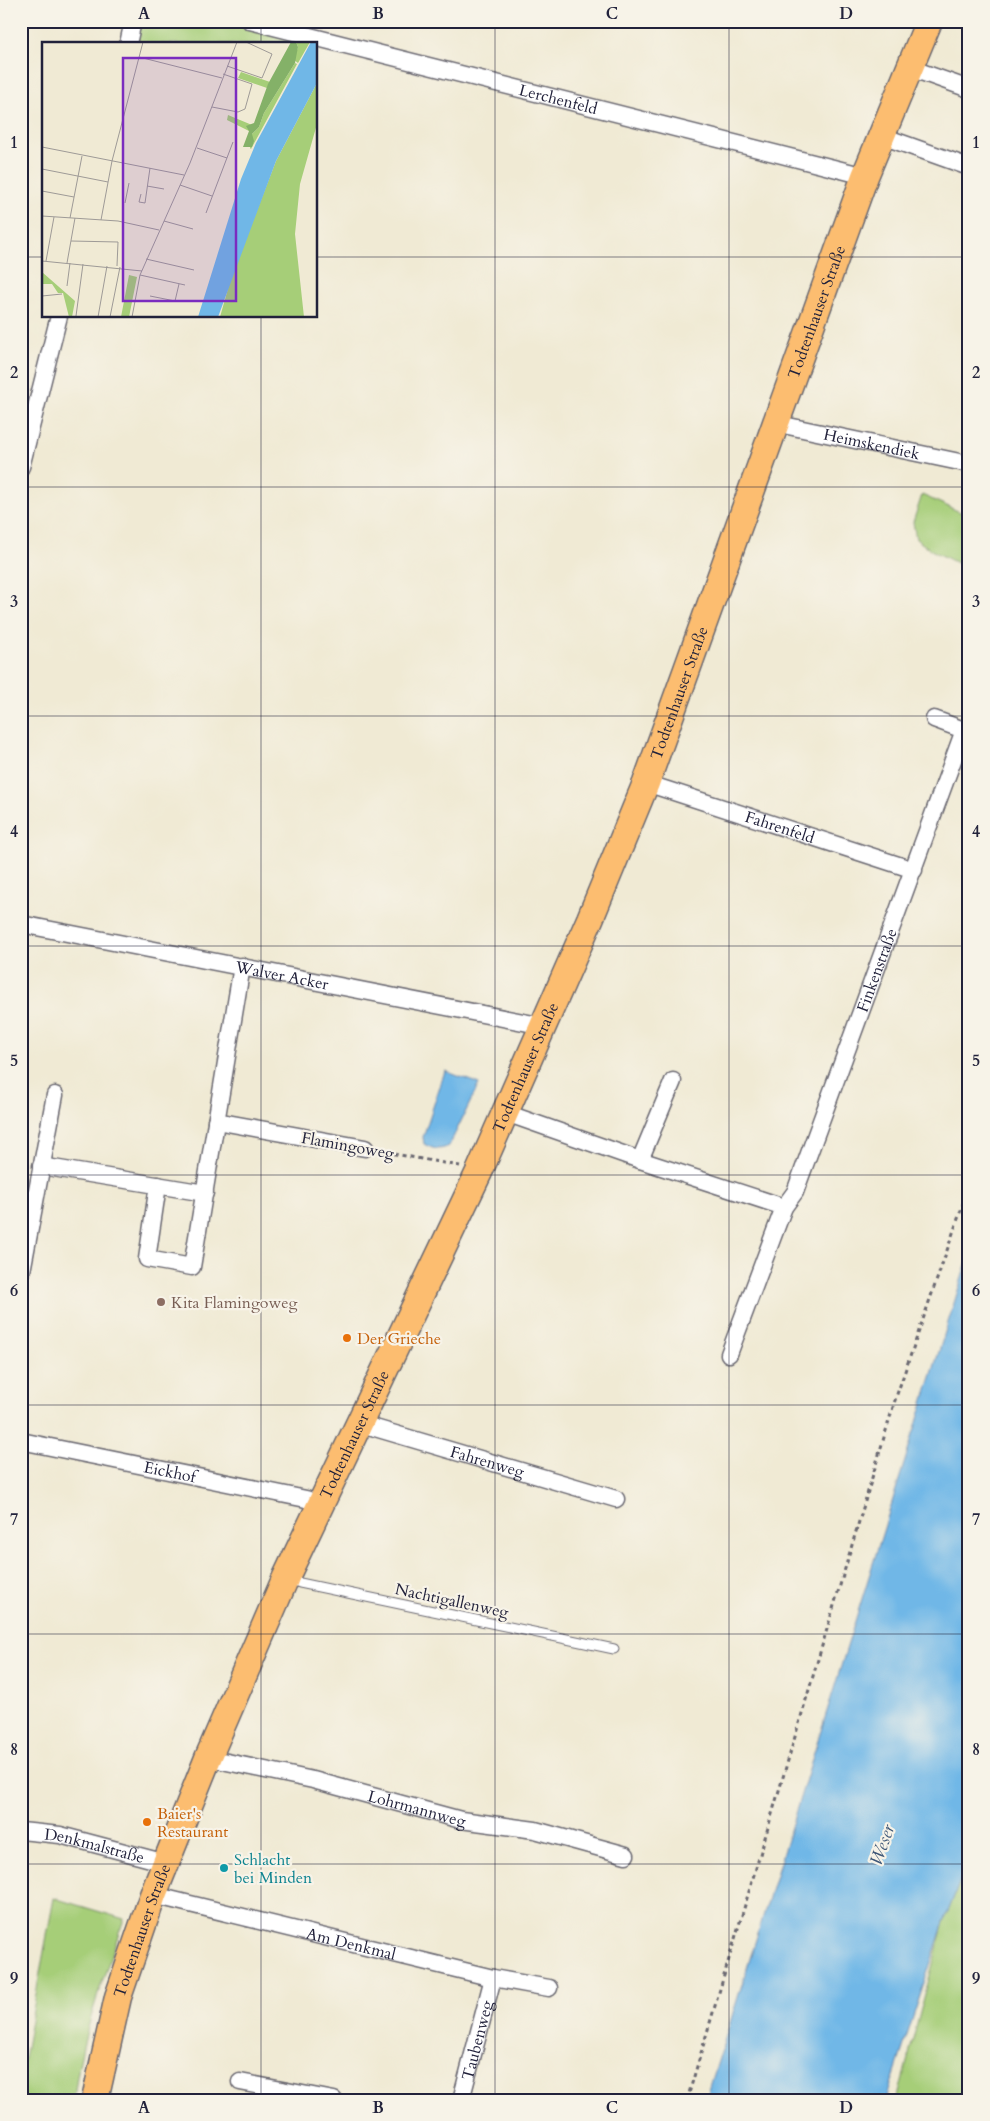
<svg xmlns="http://www.w3.org/2000/svg" width="990" height="2121" viewBox="0 0 990 2121" font-family="Cardo,serif">
<rect width="100%" height="100%" fill="#f7f3e8"/>
<filter id="ink" filterUnits="userSpaceOnUse"><feTurbulence type="fractalNoise" baseFrequency=".02" numOctaves="2"/><feDisplacementMap in="SourceGraphic" scale="10" xChannelSelector="R" yChannelSelector="G"/><feConvolveMatrix kernelMatrix="1 2 1 2 8 2 1 2 1" color-interpolation-filters="sRGB"/></filter>
<filter id="wash" filterUnits="userSpaceOnUse"><feTurbulence type="fractalNoise" baseFrequency=".0096" numOctaves="4" result="noise"/><feDisplacementMap in="SourceGraphic" scale="20" xChannelSelector="R" yChannelSelector="G"/><feGaussianBlur stdDeviation="1.12" result="paint"/><feColorMatrix in="noise" values="0 0 0 0 0 0 0 0 0 0 0 0 0 0 0 0 0 1.4 0 .05"/><feComposite in="paint" operator="in"/></filter>
<g filter="url(#wash)">
<rect width="100%" height="100%" fill="#f0ead4"/>
<g fill="#a6ce78" stroke="#64785a">
<path d="M140 21H228L293 38 292 44H134Z"/>
<path d="M922 495 969 516V569L931 550 916 539 913 522Z"/>
<path d="M969 1858V2100H897L944 1922Z"/>
<path d="M54 1898 124 1919C104 1977 80 2038 74 2100H21V2074Z"/>
</g>
<g fill="#70b7e7" stroke="#496c91">
<path d="M445 1071 479 1084 449 1146C439 1151 433 1149 424 1144L423 1137Z"/>
<path d="M969 1255V1858L944 1922 886 2100H706Z"/>
</g>
</g>
<g filter="url(#ink)">
<g fill="none" stroke-linecap="round" stroke-linejoin="round">
<defs>
<path id="service" d="M287 1578 300 1583 614 1649"/>
<g id="minor">
<path id="s1" d="M250 21 865 176"/>
<path d="M128 44 133 21"/>
<path d="M910 68 969 89"/>
<path d="M882 136 969 167"/>
<path id="s2" d="M774 423 969 464"/>
<path d="M21 467 59 316"/>
<path d="M934 719 969 732"/>
<path id="s3" d="M646 783 914 870"/>
<path id="s4" d="M21 924 544 1026"/>
<path d="M506 1113 640 1160 784 1207"/>
<path d="M216 1121 365 1148"/>
<path d="M640 1160 673 1081"/>
<path d="M41 1166 205 1193"/>
<path d="M158 1185 147 1259 192 1267 242 966"/>
<path d="M22 1271 55 1095"/>
<path id="s5" d="M729 1354 784 1207 795 1192 964 730"/>
<path id="s6" d="M358 1423 616 1499"/>
<path id="s7" d="M21 1441 306 1499 319 1504"/>
<path id="s8" d="M208 1758 313 1780 461 1820 535 1830 626 1855"/>
<path id="s9" d="M21 1831 60 1835 166 1863"/>
<path id="s10" d="M153 1895 493 1978 549 1988"/>
<path d="M240 2082 334 2100"/>
<path id="s11" d="M461 2100 493 1978"/>
</g>
<g id="primary">
<path id="s12" d="M95 2100 118 1997 153 1895 208 1758 286 1577 479 1172 590 919 646 783 865 176 929 21"/>
</g>
</defs>
<use href="#service" stroke="#6a6871" stroke-width="11"/>
<use href="#minor" stroke="#6a6871" stroke-width="19"/>
<use href="#primary" stroke="#6a6871" stroke-width="29"/>
<g stroke="#6a6871" stroke-width="3" stroke-dasharray="4 4" stroke-linecap="butt">
<path d="M378 1151 460 1166"/>
<path d="M687 2100 896 1397 969 1187"/>
</g>
<use href="#service" stroke="#fff" stroke-width="9"/>
<use href="#minor" stroke="#fff" stroke-width="16"/>
<use href="#primary" stroke="#fcbd6f" stroke-width="26"/>
</g>
</g>
<path fill="none" stroke="#22223b" stroke-width="1" stroke-opacity="0.55" d="M261 21V44M495 21V2100M729 21V2100M21 257H44M316 257H969M261 316V2100M21 487H969M21 716H969M21 946H969M21 1175H969M21 1405H969M21 1634H969M21 1864H969"/>
<circle fill="#8d6e63" stroke="#f7f3e8" stroke-width="2" cx="161" cy="1302" r="5"/>
<g fill="#e8710a" stroke="#f7f3e8" stroke-width="2">
<circle cx="347" cy="1338" r="5"/>
<circle cx="147" cy="1822" r="5"/>
</g>
<circle fill="#0f9aa8" stroke="#f7f3e8" stroke-width="2" cx="224" cy="1868" r="5"/>
<g text-anchor="middle" stroke-width="4.5" stroke-linejoin="round" paint-order="stroke">
<g font-size="16" fill="#22223b" stroke="#f7f3e8">
<text dy="6" stroke="none"><textPath href="#s1" startOffset="318">Lerchenfeld</textPath></text>
<text dy="6" stroke="none"><textPath href="#s12" startOffset="1931">Todtenhauser Straße</textPath></text>
<text dy="6" stroke="none"><textPath href="#s2" startOffset="100">Heimskendiek</textPath></text>
<text dy="6" stroke="none"><textPath href="#s12" startOffset="1526">Todtenhauser Straße</textPath></text>
<text dy="6" stroke="none"><textPath href="#s3" startOffset="141">Fahrenfeld</textPath></text>
<text dy="6" stroke="none"><textPath href="#s5" startOffset="412">Finkenstraße</textPath></text>
<text dy="6" stroke="none"><textPath href="#s4" startOffset="266">Walver Acker</textPath></text>
<text dy="6" stroke="none"><textPath href="#s12" startOffset="1121">Todtenhauser Straße</textPath></text>
<text transform="translate(348 1145) rotate(10)" y="6">Flamingoweg</text>
<text dy="6" stroke="none"><textPath href="#s12" startOffset="716">Todtenhauser Straße</textPath></text>
<text dy="6" stroke="none"><textPath href="#s6" startOffset="135">Fahrenweg</textPath></text>
<text dy="6" stroke="none"><textPath href="#s7" startOffset="152">Eickhof</textPath></text>
<text transform="translate(452 1600) rotate(12)" y="6">Nachtigallenweg</text>
<text dy="6" stroke="none"><textPath href="#s8" startOffset="215">Lohrmannweg</textPath></text>
<text dy="6" stroke="none"><textPath href="#s9" startOffset="75">Denkmalstraße</textPath></text>
<text dy="6" stroke="none"><textPath href="#s12" startOffset="176">Todtenhauser Straße</textPath></text>
<text dy="6" stroke="none"><textPath href="#s10" startOffset="204">Am Denkmal</textPath></text>
<text dy="6" stroke="none"><textPath href="#s11" startOffset="62">Taubenweg</textPath></text>
</g>
<g font-size="16" fill="#785e54" stroke="#f7f3e8" text-anchor="start">
<text x="171" y="1308">Kita Flamingoweg</text>
</g>
<g font-size="16" fill="#c56008" stroke="#f7f3e8" text-anchor="start">
<text x="357" y="1344">Der Grieche</text>
<text x="157" y="1819">Baier's<tspan x="157" dy="18">Restaurant</tspan></text>
</g>
<g font-size="16" fill="#0d838f" stroke="#f7f3e8" text-anchor="start">
<text x="234" y="1865">Schlacht<tspan x="234" dy="18">bei Minden</tspan></text>
</g>
<g font-size="18" font-style="italic" fill="#3d5677" stroke="#f7f3e8">
<text transform="translate(882 1845) rotate(-71)" y="6">Weser</text>
</g>
</g>
<g transform="translate(42 42)">
<rect width="275" height="275" fill="#f0ead4"/>
<path d="M254 0H268L256 21 252 18 256 5ZM253 21 255 22 209 107 208 106 210 92 217 85 222 71ZM199 30 228 40 225 46 196 36ZM275 41V82L258 142 253 192 262 275H178L189 236 234 119ZM186 73 210 83 207 89 185 78ZM0 230 33 259 30 275H27L21 251H16L10 242H0ZM87 233 95 235 87 275H79Z" fill="#a6ce78"/>
<path d="M249 0H254L256 5 253 21 222 71 217 85 210 92 212 99 210 105H201L207 89 204 84 212 81 226 42Z" fill="#84b168"/>
<path d="M269 0H275V41L234 119 176 275H156L199 137 214 101Z" fill="#70b7e7"/>
<path fill="none" stroke="#9e9a97" stroke-width="1" d="M97 15 180 36M185 24 220 36 230 12 204 0M170 65 196 70 203 67 210 42 181 32M0 105 142 133M155 106 185 116M0 127 66 140M138 143 170 154M105 144 122 147M0 149 32 155M99 152 97 160 103 161 108 126M83 161 87 141M164 171 191 100M0 174 76 179 117 188M28 176 40 114M59 178 70 119 101 0M122 179 151 187M29 199 76 200 75 224M104 217 152 228M0 219 100 229M4 219 12 175M25 221 33 176M98 233 143 243M25 244 28 221M0 254 20 252M108 254 133 259 137 242M34 274 41 222M56 275 65 224M68 275 78 225M90 275 98 233 148 121 195 0"/>
<path fill="#7b2cbf" fill-opacity="0.15" stroke="#7b2cbf" stroke-width="2.5" d="M81 16H194V259H81Z"/>
<rect width="275" height="275" fill="none" stroke="#22223b" stroke-width="2.5"/>
</g>
<rect width="990" height="2121" fill="none" stroke="#f7f3e8" stroke-width="55"/>
<rect x="28" y="28" width="934" height="2066" fill="none" stroke="#22223b" stroke-width="2"/>
<g font-size="16" text-anchor="middle" font-weight="bold" fill="#22223b">
<text x="144" y="19">A</text>
<text x="378" y="19">B</text>
<text x="612" y="19">C</text>
<text x="846" y="19">D</text>
<text x="14" y="148">1</text>
<text x="976" y="148">1</text>
<text x="14" y="378">2</text>
<text x="976" y="378">2</text>
<text x="14" y="607">3</text>
<text x="976" y="607">3</text>
<text x="14" y="837">4</text>
<text x="976" y="837">4</text>
<text x="14" y="1066">5</text>
<text x="976" y="1066">5</text>
<text x="14" y="1296">6</text>
<text x="976" y="1296">6</text>
<text x="14" y="1525">7</text>
<text x="976" y="1525">7</text>
<text x="14" y="1755">8</text>
<text x="976" y="1755">8</text>
<text x="14" y="1984">9</text>
<text x="976" y="1984">9</text>
<text x="144" y="2113">A</text>
<text x="378" y="2113">B</text>
<text x="612" y="2113">C</text>
<text x="846" y="2113">D</text>
</g>
</svg>
